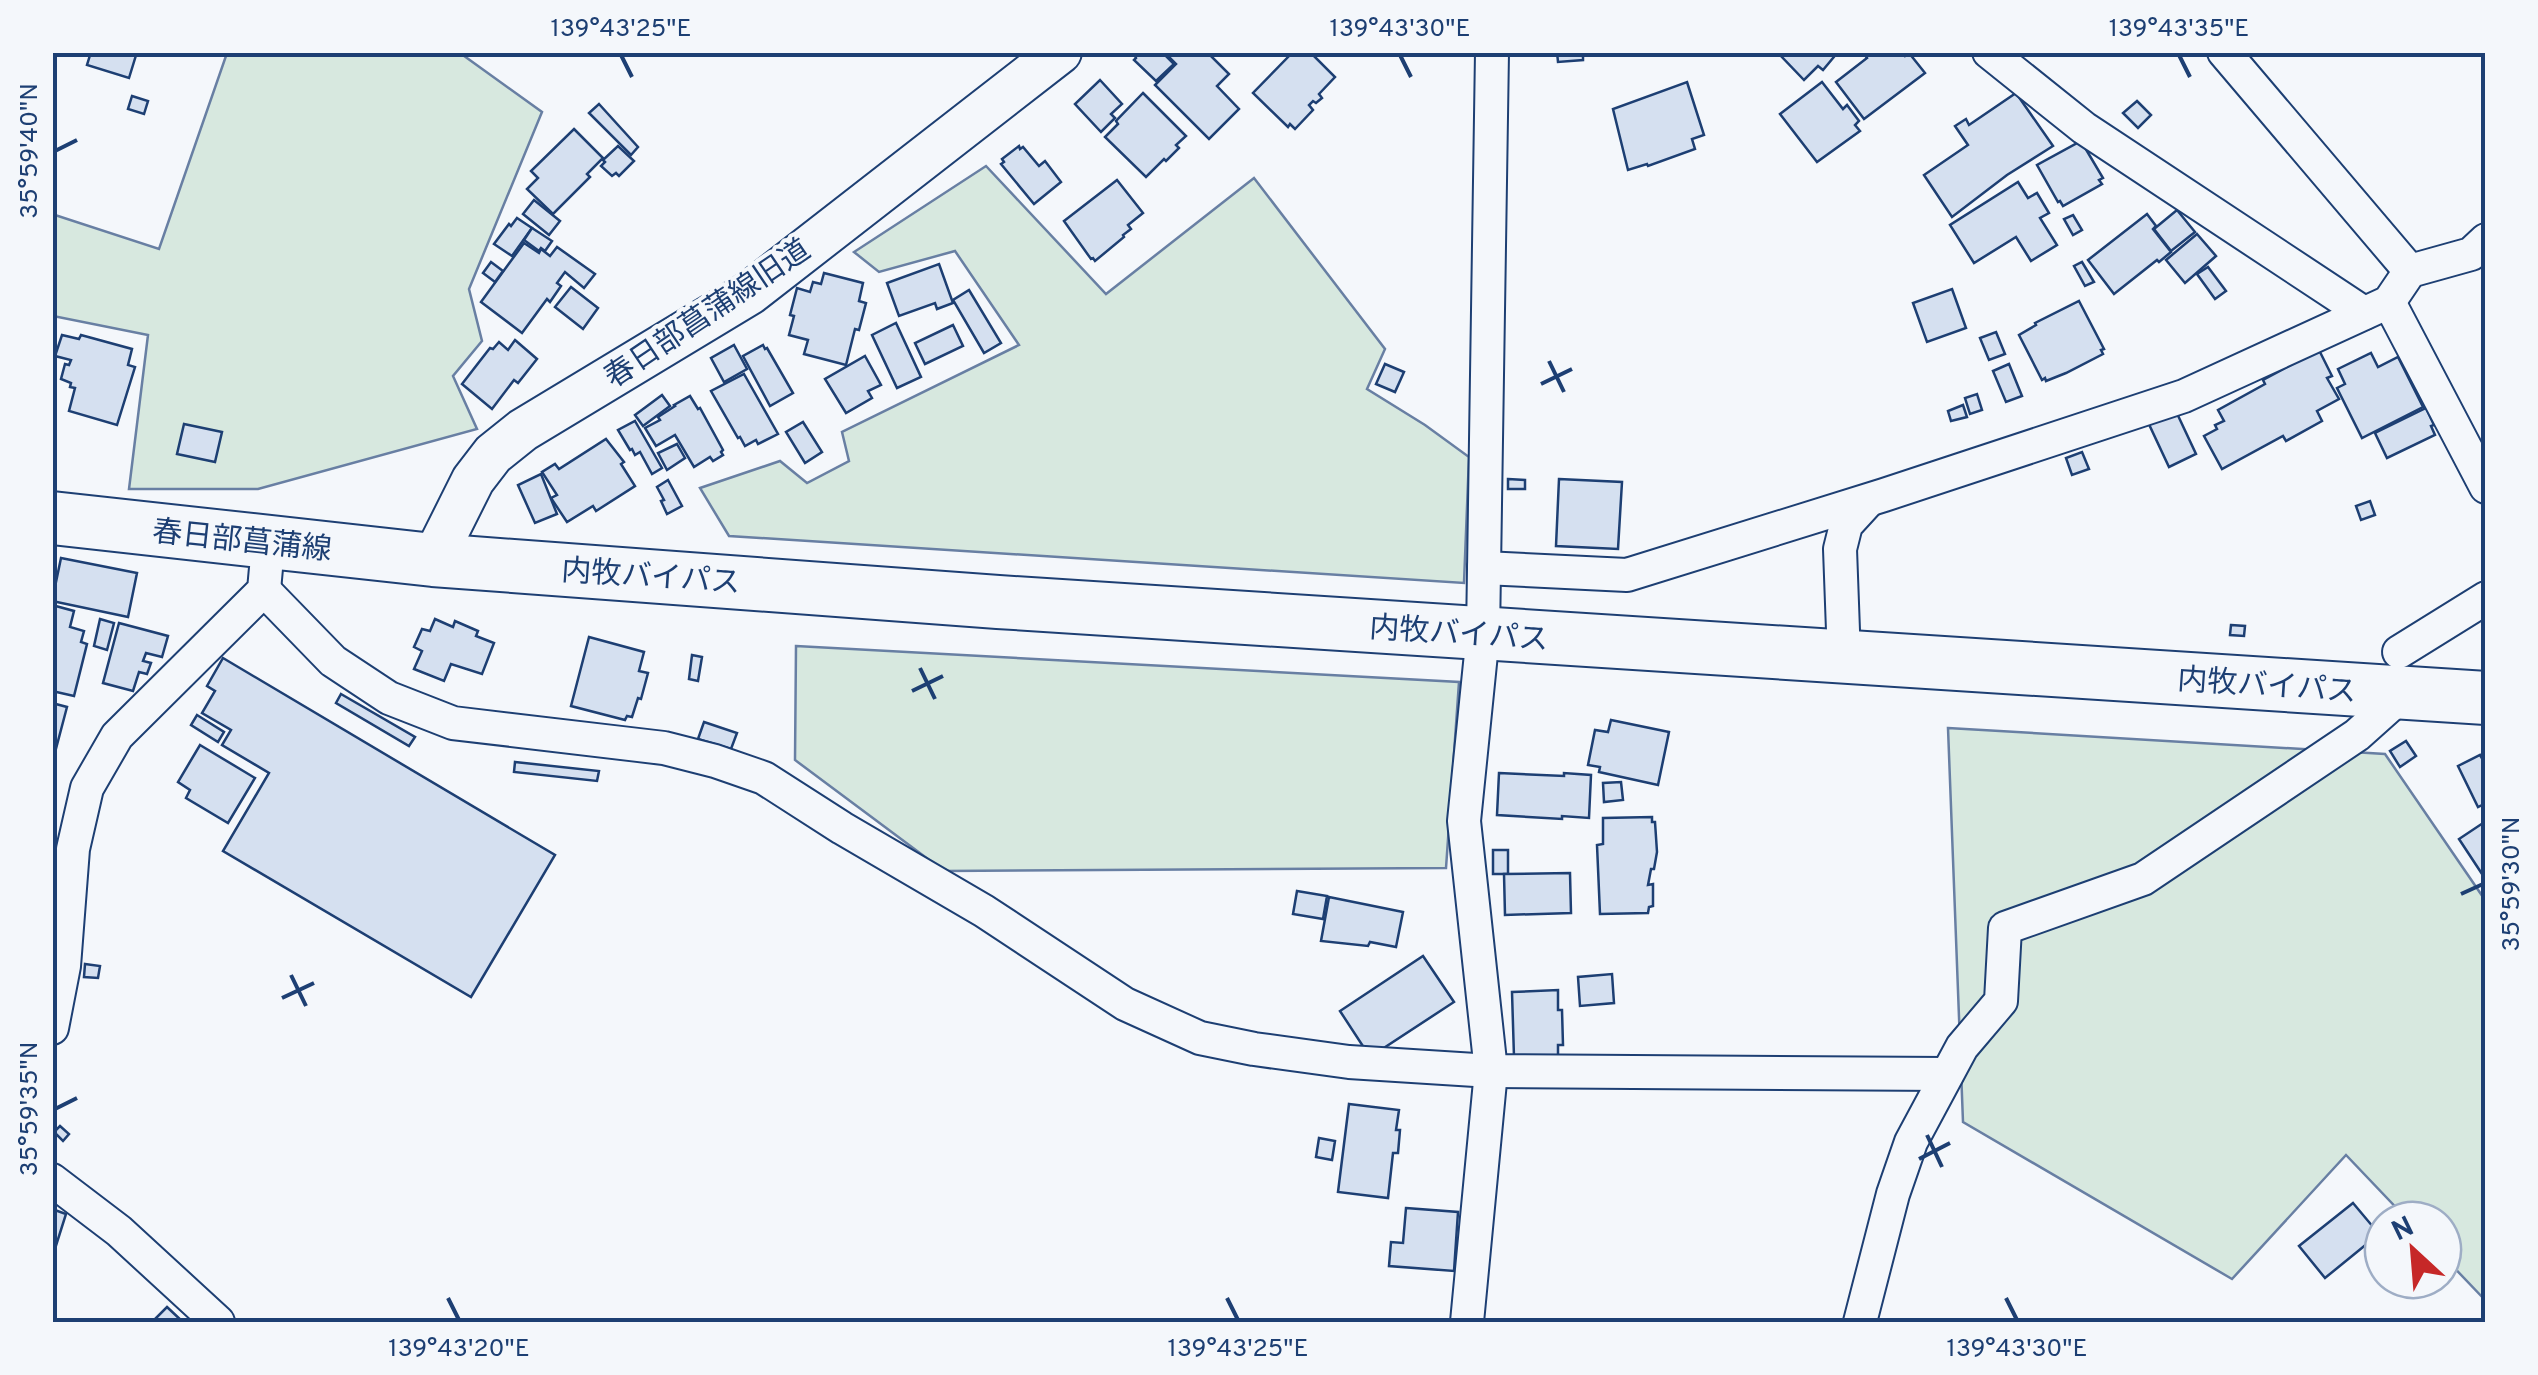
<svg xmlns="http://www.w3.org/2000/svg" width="2538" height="1375" viewBox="0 0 2538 1375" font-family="Overpass,'Noto Sans JP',sans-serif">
<rect width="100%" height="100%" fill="#f4f7fb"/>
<g fill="#d7e8df" stroke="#687fa3" stroke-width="2.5">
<path d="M227 53H460L542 112 469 289 482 341 453 376 477 429 258 489H129L148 335 53 316 52 214 159 249Z"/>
<path d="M986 166 1106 294 1254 178 1385 349 1367 389 1425 425 1469 457 1464 583 729 536 700 488 780 461 807 483 849 461 842 432 1019 345 955 251 879 272 854 252Z"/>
<path d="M796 646 1459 682 1446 868 944 871 795 760Z"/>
<path d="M1948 728 2385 754 2485 900V1300L2443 1256V1220H2408L2346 1155 2232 1279 1963 1122Z"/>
</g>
<g fill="#d5e0f0" stroke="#1d3f73" stroke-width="2.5">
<path d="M91 52H137L129 78 87 65Z"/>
<path d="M1133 52H1162L1174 64 1156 81 1134 60 1136 58Z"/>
<path d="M1164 52H1207L1229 74 1217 86 1239 109 1209 139 1155 85 1176 64Z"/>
<path d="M1293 52H1310L1335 77 1319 94 1322 98 1316 103 1313 101 1309 105 1313 110 1295 129 1290 124 1288 127 1253 93Z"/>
<path d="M1557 52H1583V60L1558 62Z"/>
<path d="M1783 52H1838L1823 70 1818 66 1804 80 1781 56Z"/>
<path d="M1863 52H1902L1905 56 1909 53 1925 73 1864 119 1836 82 1867 58Z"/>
<path d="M1100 80 1122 104 1111 114 1115 118 1101 132 1075 104Z"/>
<path d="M1687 82 1704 135 1692 139 1695 149 1648 166 1647 164 1628 170 1613 109Z"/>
<path d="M1822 82 1843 109 1847 105 1859 121 1855 125 1860 131 1817 162 1780 114Z"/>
<path d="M1143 93 1186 136 1176 145 1179 148 1166 161 1164 159 1146 177 1105 137 1118 124 1116 121Z"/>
<path d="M2016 93 2053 146 2007 175 1952 217 1924 175 1968 145 1955 126 1966 119 1969 125Z"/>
<path d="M132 96 148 101 144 114 128 109Z"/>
<path d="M2137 101 2151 115 2138 128 2123 113Z"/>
<path d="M599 104 638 147 631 155 589 113Z"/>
<path d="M574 129 603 158 587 174 590 177 553 214 527 189 538 178 531 171Z"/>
<path d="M2081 141 2103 178 2099 180 2102 184 2063 206 2060 201 2058 202 2037 165Z"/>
<path d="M618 146 634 161 619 176 616 173 612 176 601 166 605 162 603 160Z"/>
<path d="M1019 146 1020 149 1023 147 1039 166 1045 161 1061 182 1034 204 1001 164 1004 162 1002 159Z"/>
<path d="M1117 180 1143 213 1128 225 1131 229 1123 235 1124 237 1095 261 1093 258 1091 259 1064 221Z"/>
<path d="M2018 182 2028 198 2037 193 2049 213 2040 218 2057 245 2031 261 2016 237 1974 263 1950 225Z"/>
<path d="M534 200 560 221 549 235 523 214Z"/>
<path d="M2177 210 2195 232 2171 251 2154 229Z"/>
<path d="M2147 214 2156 226 2153 229 2171 252 2159 262 2157 260 2114 294 2088 260Z"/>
<path d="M2073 215 2082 230 2073 235 2064 219Z"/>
<path d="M517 218 532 228 512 256 494 244 509 224 511 226Z"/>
<path d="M532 228 552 241 545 251 541 248 539 251 524 240Z"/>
<path d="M2197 234 2216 256 2185 283 2166 260Z"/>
<path d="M524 243 539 253 541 249 550 256 557 247 595 274 584 288 565 272 557 283 561 286 550 302 547 299 522 333 481 302Z"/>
<path d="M491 262 503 271 495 282 483 273Z"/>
<path d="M2082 262 2094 282 2085 286 2074 266Z"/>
<path d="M939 264 953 303 937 309 935 303 899 316 887 283Z"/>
<path d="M2208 267 2226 291 2215 299 2197 274Z"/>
<path d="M824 273 863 283 859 301 866 303 859 330 855 329 846 365 804 354 808 340 789 335 794 316 790 315 797 288 810 292 813 282 821 284Z"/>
<path d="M571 287 598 308 583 329 555 307Z"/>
<path d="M1952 289 1966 328 1927 342 1913 303Z"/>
<path d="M969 290 1001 343 984 353 953 300Z"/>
<path d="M2079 301 2104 349 2101 350 2103 354 2066 373 2046 381 2045 378 2042 380 2019 335 2036 325 2035 323Z"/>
<path d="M896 323 921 377 897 388 872 335Z"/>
<path d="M953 325 963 346 925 364 915 343Z"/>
<path d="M1996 332 2005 354 1989 360 1980 338Z"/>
<path d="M62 335 79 339 81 335 132 349 128 365 135 367 117 425 69 411 75 388 70 387 71 383 61 379 65 364 69 365 71 360 55 356Z"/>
<path d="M515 340 537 359 518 383 514 380 492 409 462 384 490 348 493 349 499 342 508 350Z"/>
<path d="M734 345 747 369 724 382 711 358Z"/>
<path d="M763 345 765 349 767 348 793 393 770 406 743 356Z"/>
<path d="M2319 350 2332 376 2327 378 2339 399 2317 411 2322 421 2286 441 2283 436 2222 469 2204 436 2217 429 2215 425 2224 421 2218 410 2265 384 2263 380Z"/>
<path d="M2371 353 2378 367 2398 357 2423 407 2362 438 2337 388 2345 384 2338 369Z"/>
<path d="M865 356 881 385 868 391 872 398 846 413 825 379Z"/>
<path d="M1385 364 1404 372 1395 392 1376 384Z"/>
<path d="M2009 364 2022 396 2006 402 1993 371Z"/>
<path d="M744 374 778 434 758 444 756 440 745 446 740 437 738 438 711 391Z"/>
<path d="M1977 394 1982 410 1970 414 1965 398Z"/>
<path d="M662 395 670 406 643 426 635 415Z"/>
<path d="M690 396 698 409 700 408 723 450 721 452 723 455 713 461 710 457 694 467 675 435 656 446 645 428 660 420 658 417 675 406 674 405Z"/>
<path d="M1963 405 1967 417 1951 421 1948 411Z"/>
<path d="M2174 407 2196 454 2169 467 2147 420Z"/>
<path d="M2426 408 2434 425 2431 426 2435 435 2387 458 2375 433Z"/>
<path d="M635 421 662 468 652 474 640 452 635 455 632 449 630 450 618 430Z"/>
<path d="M803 422 822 452 805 463 786 432Z"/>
<path d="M184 424 222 432 215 462 177 454Z"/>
<path d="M606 439 624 462 621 464 635 486 596 511 593 506 567 522 551 498 557 495 542 472 555 464 559 469Z"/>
<path d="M677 444 685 458 667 470 658 453Z"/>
<path d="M2082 452 2089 469 2072 475 2066 458Z"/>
<path d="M541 474 557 514 535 523 518 485Z"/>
<path d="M1508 479 1525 480V489H1508Z"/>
<path d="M1559 479 1622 482 1618 549 1556 546Z"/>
<path d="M668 480 682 506 667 514 661 501 664 500 657 487Z"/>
<path d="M2370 501 2375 515 2361 520 2356 506Z"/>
<path d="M61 558 137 573 128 617 52 601V581L56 582Z"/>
<path d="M52 605 74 611 70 627 84 631 81 642 87 644 74 696 52 691Z"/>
<path d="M100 619 114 623 107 650 94 646Z"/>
<path d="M435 619 453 627 455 621 478 631 476 636 494 643 482 674 451 664 444 681 414 669 422 651 414 647 422 629 430 631Z"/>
<path d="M119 623 168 636 162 657 146 653 143 661 151 663 147 674 139 672 133 691 103 683Z"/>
<path d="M2231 625 2245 626 2244 636 2230 635Z"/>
<path d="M589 637 644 652 639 671 648 673 641 699 638 698 632 717 627 716 625 720 571 706Z"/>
<path d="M692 655 702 657 698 681 689 679Z"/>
<path d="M223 658 555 855 471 997 223 851 269 773 222 745 231 730 202 713 215 691 207 686Z"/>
<path d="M341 694 415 737 409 746 336 703Z"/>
<path d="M52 703 67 707 53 760H52Z"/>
<path d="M197 715 224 732 218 742 191 725Z"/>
<path d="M1611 720 1669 732 1658 785 1599 772 1600 767 1588 765 1595 730 1608 732Z"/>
<path d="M704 722 737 733 731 749 698 739Z"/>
<path d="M2406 741 2416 756 2400 767 2390 751Z"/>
<path d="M200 745 255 778 228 823 186 798 190 790 178 782Z"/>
<path d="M2480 755 2486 765V803L2478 807 2458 766Z"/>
<path d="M515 762 599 771 597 781 514 772Z"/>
<path d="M1499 773 1564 776V773L1591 775 1589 818 1562 816V819L1497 815Z"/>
<path d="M1621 782 1623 800 1604 802 1603 783Z"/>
<path d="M1652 817V822H1655L1657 852 1654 869H1651L1648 885 1653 884V906L1649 907 1648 913 1600 914 1597 845 1603 844V818Z"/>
<path d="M2486 821V880L2459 839Z"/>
<rect x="1493" y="850" width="15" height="24"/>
<path d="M1570 873 1571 913 1505 915 1504 874Z"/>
<path d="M1297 891 1327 896 1323 919 1293 914Z"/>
<path d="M1329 897 1403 912 1396 947 1370 942 1368 946 1321 941Z"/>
<path d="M1423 956 1454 1002 1370 1057 1340 1011Z"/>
<path d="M85 964 100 966 98 978 84 977Z"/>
<path d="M1612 974 1614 1003 1580 1006 1578 977Z"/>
<path d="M1558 990V1010H1562L1563 1045H1558V1055L1514 1057 1512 992Z"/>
<path d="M1349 1104 1399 1110 1396 1130H1400L1398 1153H1393L1388 1198 1338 1192Z"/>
<path d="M60 1126 69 1134 63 1141 54 1132Z"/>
<path d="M1319 1138 1335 1141 1332 1160 1316 1157Z"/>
<path d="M2353 1203 2379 1234 2325 1278 2299 1246Z"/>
<path d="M1406 1208 1458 1212 1454 1271 1389 1266 1391 1242 1403 1243Z"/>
<path d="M52 1209 66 1214 54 1252 52 1251Z"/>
<path d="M167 1307 183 1322H152Z"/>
</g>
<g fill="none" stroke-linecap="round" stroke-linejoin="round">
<defs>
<g id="minor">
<path d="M1989 52 2084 128 2364 313"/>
<path d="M2224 52 2410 271"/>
<path d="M2389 302 2486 487"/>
<path d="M1484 568 1627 575 1884 495 2184 396 2389 302 2410 271 2471 254 2486 240"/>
<path d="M264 590 333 661 389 698 453 723 664 748 715 761 764 778 842 828 984 911 1125 1004 1200 1038 1254 1049 1349 1062 1491 1071 1947 1074"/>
<path d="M2399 652 2486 598"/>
<path d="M1844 658 1840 549 1846 525 1868 501"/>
<path d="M52 1028 64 966 73 849 87 788 117 736 264 590 266 568"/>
<path d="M52 1180 119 1231 218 1322"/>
<path d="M1467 1322 1491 1071 1464 821 1483 634 1492 52"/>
<path d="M1860 1322 1893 1194 1911 1142 1962 1047 2001 1001 2005 928 2143 879 2357 735 2404 693"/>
</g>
<path id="tertiary" d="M433 560 473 480 493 454 523 430 750 293 1060 52"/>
<path id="primary" d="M52 518 433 560 998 602 2486 698"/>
</defs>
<use href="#minor" stroke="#1d3f73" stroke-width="36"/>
<use href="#tertiary" stroke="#1d3f73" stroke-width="46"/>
<use href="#primary" stroke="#1d3f73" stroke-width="56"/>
<use href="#minor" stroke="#f4f7fb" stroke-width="32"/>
<use href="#tertiary" stroke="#f4f7fb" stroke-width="42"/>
<use href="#primary" stroke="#f4f7fb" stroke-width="52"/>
</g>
<path fill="none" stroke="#1d3f73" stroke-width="4" d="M621 55 632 77M1400 55 1411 77M2179 55 2190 77M55 151 77 140M1549 361 1564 392M1541 384 1572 369M920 668 935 699M912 691 943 676M2461 894 2483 884M291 975 306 1006M282 998 314 983M55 1109 77 1098M1927 1135 1942 1167M1919 1159 1950 1143M448 1298 459 1320M1227 1298 1238 1320M2006 1298 2017 1320"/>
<g text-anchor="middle" stroke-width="8" stroke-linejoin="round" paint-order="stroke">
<g font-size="30" fill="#1d3f73" stroke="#f4f7fb">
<text transform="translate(707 313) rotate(-34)" y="10">春日部菖蒲線旧道</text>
<text transform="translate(242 540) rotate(6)" y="10">春日部菖蒲線</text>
<text transform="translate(651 576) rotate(4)" y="10">内牧バイパス</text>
<text transform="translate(1459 633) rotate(4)" y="10">内牧バイパス</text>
<text transform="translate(2267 685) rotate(4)" y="10">内牧バイパス</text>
</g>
</g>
<rect width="2538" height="1375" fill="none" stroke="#f4f7fb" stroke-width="110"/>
<g transform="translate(2413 1250) rotate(334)"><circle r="48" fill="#f4f7fb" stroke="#9eadc5" stroke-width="2.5"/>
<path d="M0-8L18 38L0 25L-18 38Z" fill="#c62828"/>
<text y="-15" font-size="28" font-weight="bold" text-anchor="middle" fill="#1d3f73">N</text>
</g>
<rect x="55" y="55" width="2428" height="1265" fill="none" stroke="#1d3f73" stroke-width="4"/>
<g font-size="25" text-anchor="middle" fill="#1d3f73">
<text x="621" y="36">139°43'25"E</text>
<text x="1400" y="36">139°43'30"E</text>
<text x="2179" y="36">139°43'35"E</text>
<text transform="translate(28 151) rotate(-90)" y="9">35°59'40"N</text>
<text transform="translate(2510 884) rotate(-90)" y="9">35°59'30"N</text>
<text transform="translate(28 1109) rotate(-90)" y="9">35°59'35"N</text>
<text x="459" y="1356">139°43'20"E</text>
<text x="1238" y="1356">139°43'25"E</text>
<text x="2017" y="1356">139°43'30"E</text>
</g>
</svg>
